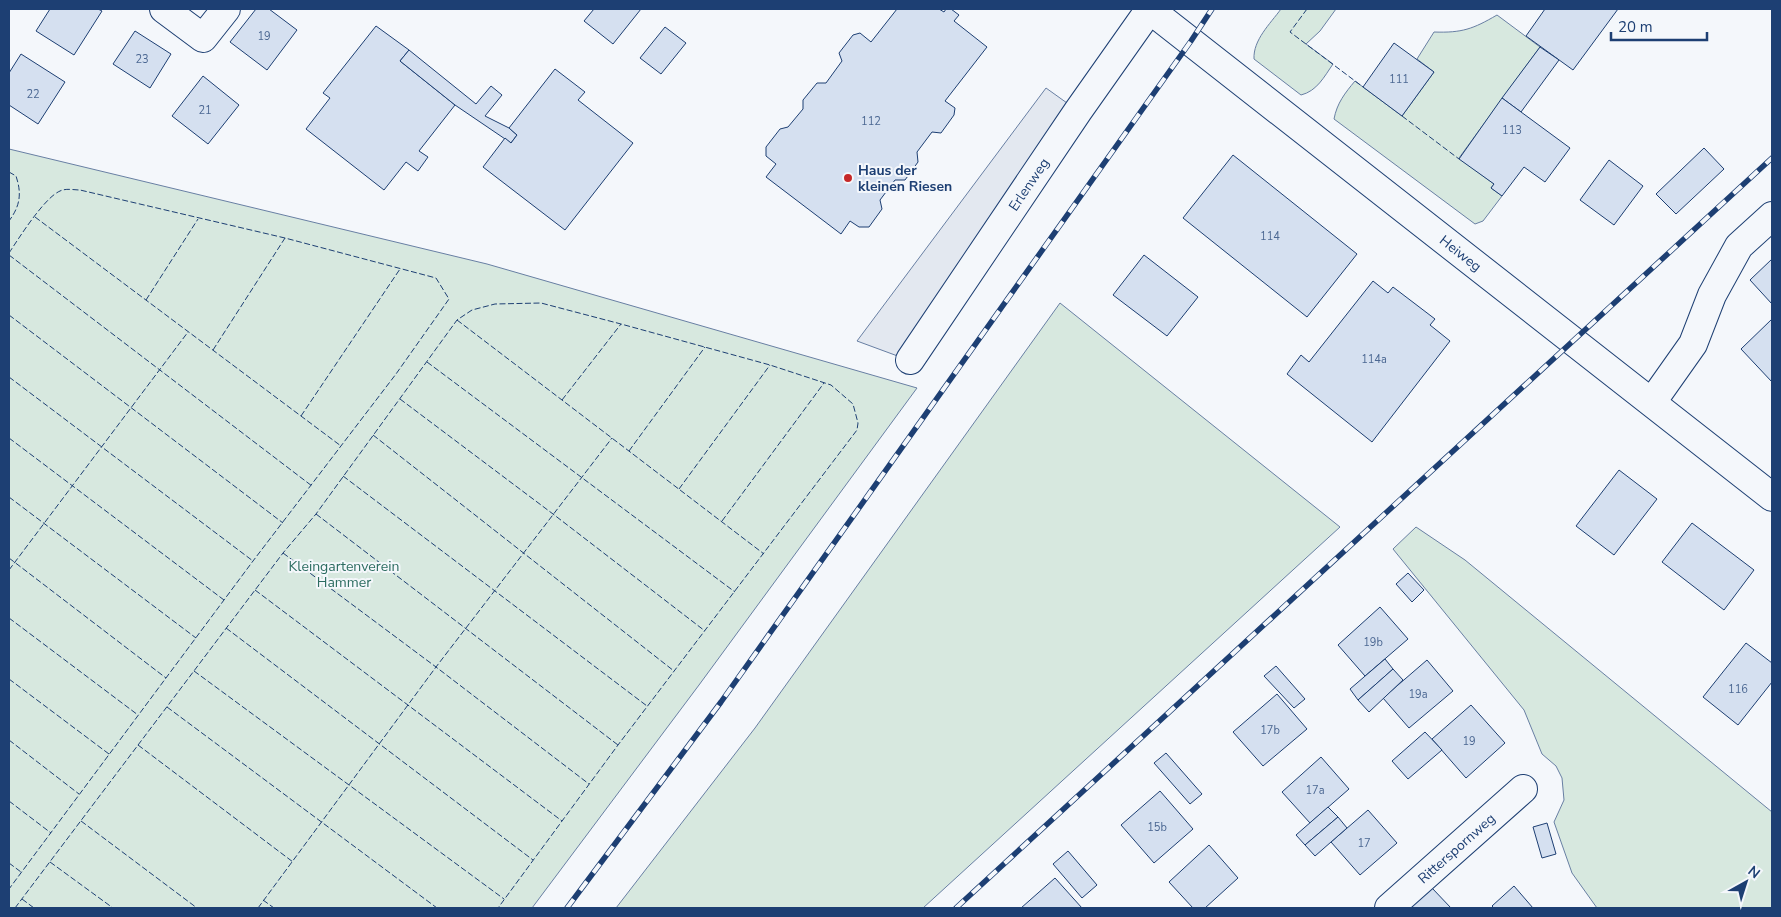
<svg xmlns="http://www.w3.org/2000/svg" width="1781" height="917" viewBox="0 0 1781 917" font-family="'Nunito Sans',sans-serif">
<rect width="100%" height="100%" fill="#f4f7fb"/>
<g fill="#d7e8df" stroke="#687fa3">
<path d="M1281 9H1336L1320 31 1306 44 1333 64C1324 77 1317 91 1301 95L1254 59C1253 40 1270 24 1281 9Z"/>
<path d="M1497 15 1540 47 1459 158 1494 184 1491 188 1502 196 1483 221 1475 224 1334 119C1337 103 1345 93 1355 81L1402 116 1434 72 1417 59 1434 32C1462 33 1473 29 1497 15Z"/>
<path d="M9 149 487 264 917 388 699 685 532 908H9Z"/>
<path d="M1060 303 1340 527 923 908H616L755 728Z"/>
<path d="M1416 527 1465 560 1772 812V908H1597L1572 873 1554 822 1564 800 1562 778 1556 766 1542 754 1524 710 1393 549Z"/>
</g>
<path fill="#e3e8f0" stroke="#687fa3" d="M1046 88 1088 118 922 365 857 341Z"/>
<g fill="#d5e0f0" stroke="#1d3f73">
<path d="M50 9H98L102 11 74 55 36 31Z"/>
<path d="M256 9H269L297 30 267 70 230 42Z"/>
<path d="M594 9H641L613 44 584 21Z"/>
<path d="M897 9H939L944 12 946 9H951L959 15 954 21 987 47 945 101 955 108 954 115 941 133 932 132 917 152 918 162 905 180H895L880 200 882 209 869 227H859L850 221 841 234 766 177 776 164 766 156V147L780 129 788 127 803 109V100L817 83H826L842 61 839 53 853 35 860 33 871 42Z"/>
<path d="M1545 9H1618L1573 70 1526 36Z"/>
<path d="M376 26 409 50 400 61 455 105 419 151 428 157 418 171 406 162 384 190 306 129 330 98 323 93Z"/>
<path d="M665 27 686 43 661 74 640 58Z"/>
<path d="M135 31 171 54 150 88 113 64Z"/>
<path d="M1394 43 1434 72 1402 116 1363 87Z"/>
<path d="M1540 47 1559 60 1521 112 1502 98Z"/>
<path d="M409 50 476 104 491 86 502 95 485 116 509 128 517 135 511 143 455 105 400 61Z"/>
<path d="M21 54 65 82 38 124 9 105V73Z"/>
<path d="M555 69 585 92 578 100 633 143 565 230 483 167 505 138 511 143 517 135 509 128Z"/>
<path d="M203 76 239 105 208 144 172 116Z"/>
<path d="M1502 98 1570 148 1545 182 1524 167 1502 196 1491 188 1494 184 1459 159Z"/>
<path d="M1704 148 1724 169 1676 214 1656 194Z"/>
<path d="M1233 155 1357 254 1307 317 1183 218Z"/>
<path d="M1609 160 1643 186 1614 225 1580 200Z"/>
<path d="M1144 255 1198 297 1167 336 1113 295Z"/>
<path d="M1772 259V304L1750 280Z"/>
<path d="M1373 281 1388 293 1393 287 1435 319 1430 325 1450 341 1372 442 1287 374 1301 355 1309 362Z"/>
<path d="M1772 319V382L1741 349Z"/>
<path d="M1619 470 1657 499 1614 555 1576 526Z"/>
<path d="M1692 523 1754 570 1724 610 1662 562Z"/>
<path d="M1408 573 1424 590 1412 602 1396 584Z"/>
<path d="M1380 607 1408 639 1365 676 1338 645Z"/>
<path d="M1746 643 1772 663V682L1738 725 1703 697Z"/>
<path d="M1385 659 1393 669 1358 700 1350 689Z"/>
<path d="M1427 660 1453 691 1409 728 1383 698Z"/>
<path d="M1276 666 1305 699 1294 708 1264 676Z"/>
<path d="M1393 669 1403 680 1369 712 1358 700Z"/>
<path d="M1277 694 1307 729 1263 766 1233 732Z"/>
<path d="M1471 705 1505 743 1466 778 1432 739Z"/>
<path d="M1425 732 1442 750 1408 779 1392 761Z"/>
<path d="M1166 753 1202 794 1190 804 1154 763Z"/>
<path d="M1321 757 1349 789 1310 823 1282 792Z"/>
<path d="M1160 791 1193 829 1154 863 1121 825Z"/>
<path d="M1328 807 1338 817 1305 845 1296 835Z"/>
<path d="M1368 810 1397 843 1360 875 1331 842Z"/>
<path d="M1338 817 1347 828 1315 856 1305 845Z"/>
<path d="M1547 823 1556 854 1542 858 1533 827Z"/>
<path d="M1209 845 1238 878 1205 908H1193L1169 882Z"/>
<path d="M1068 851 1097 885 1082 898 1053 864Z"/>
<path d="M1055 878 1082 908H1021Z"/>
<path d="M1514 886 1533 908H1494L1492 906Z"/>
<path d="M1432 888 1451 908H1410Z"/>
</g>
<g fill="none" stroke-linecap="round" stroke-linejoin="round">
<defs>
<g id="minor">
<path d="M164 9 203 38 226 9"/>
<path id="s1" d="M1149 9 1772 497"/>
<path id="s2" d="M910 360 1078 111 1150 9"/>
<path d="M1652 402 1693 344 1712 295 1739 246 1772 216"/>
<path id="s3" d="M1389 908 1523 789"/>
</g>
</defs>
<use href="#minor" stroke="#1d3f73" stroke-width="30"/>
<use href="#minor" stroke="#f4f7fb" stroke-width="28"/>
<defs>
<g id="rail">
<path d="M567 908 721 702 1191 41 1212 9"/>
<path d="M956 908 1772 158"/>
</g>
</defs>
<use href="#rail" stroke="#1d3f73" stroke-width="5.5"/>
<use href="#rail" stroke="#f4f7fb" stroke-width="4" stroke-dasharray="11" stroke-linecap="butt"/>
<g stroke="#1d3f73" stroke-width="1" stroke-dasharray="6 2.5" stroke-linecap="butt">
<path d="M1307 9 1290 32 1363 87"/>
<path d="M1402 116 1459 159"/>
<path d="M9 172 16 176C22 194 20 206 9 221"/>
<path d="M35 217 341 446"/>
<path d="M9 253C19 238 44 198 60 191 66 188 74 190 80 190L285 238 436 278 449 299 396 374 253 561 9 889"/>
<path d="M9 255 312 486"/>
<path d="M146 300 198 219"/>
<path d="M9 315 283 523"/>
<path d="M457 320 764 554"/>
<path d="M213 350 285 238"/>
<path d="M427 362 735 592"/>
<path d="M9 377 253 561"/>
<path d="M400 399 553 514 705 631"/>
<path d="M562 400 621 324"/>
<path d="M301 416 400 269"/>
<path d="M373 435 674 671"/>
<path d="M9 438 224 600"/>
<path d="M629 451 705 347"/>
<path d="M343 476 647 706"/>
<path d="M679 489 770 365"/>
<path d="M9 497 196 638"/>
<path d="M316 514 618 745"/>
<path d="M722 521 824 383"/>
<path d="M283 553 436 667 589 784"/>
<path d="M9 558 166 678"/>
<path d="M9 570 188 332"/>
<path d="M255 590 562 821"/>
<path d="M9 618 138 715"/>
<path d="M226 628 533 860"/>
<path d="M194 671 504 899"/>
<path d="M9 679 109 754"/>
<path d="M167 707 437 908"/>
<path d="M9 740 79 794"/>
<path d="M138 745 293 862"/>
<path d="M9 801 51 833"/>
<path d="M81 821 197 908"/>
<path d="M50 862 113 908"/>
<path d="M9 863 21 872"/>
<path d="M22 899 34 908"/>
<path d="M263 900 274 908"/>
<path d="M15 908 283 553 316 514 457 320 472 310 495 304 541 303 621 324 770 365 831 385 853 404 858 423 857 430 618 745 498 908"/>
<path d="M258 908 436 667 612 438"/>
</g>
</g>
<circle fill="#c62828" stroke="#f4f7fb" stroke-width="2" cx="848" cy="178" r="5"/>
<g text-anchor="middle" stroke-width="4" stroke-linejoin="round" paint-order="stroke">
<g font-size="11" fill="#4b6792">
<text x="264" y="40">19</text>
<text x="142" y="63">23</text>
<text x="1399" y="83">111</text>
<text x="33" y="98">22</text>
<text x="205" y="114">21</text>
<text x="871" y="125">112</text>
<text x="1512" y="134">113</text>
<text x="1270" y="240">114</text>
<text x="1374" y="363">114a</text>
<text x="1373" y="646">19b</text>
<text x="1738" y="693">116</text>
<text x="1418" y="698">19a</text>
<text x="1270" y="734">17b</text>
<text x="1469" y="745">19</text>
<text x="1315" y="794">17a</text>
<text x="1157" y="831">15b</text>
<text x="1364" y="847">17</text>
</g>
<g font-size="14" font-weight="bold" fill="#1d3f73" stroke="#f4f7fb" text-anchor="start">
<text x="858" y="175">Haus der<tspan x="858" dy="16">kleinen Riesen</tspan></text>
</g>
<g font-size="14" fill="#1d3f73" stroke="#f4f7fb">
<text dy="5" stroke="none"><textPath href="#s2" startOffset="212">Erlenweg</textPath></text>
<text dy="5" stroke="none"><textPath href="#s1" startOffset="396">Heiweg</textPath></text>
<text dy="5" stroke="none"><textPath href="#s3" startOffset="90">Ritterspornweg</textPath></text>
</g>
<g font-size="14" fill="#2c6c60" stroke="#f4f7fb">
<text x="344" y="571">Kleingartenverein<tspan x="344" dy="16">Hammer</tspan></text>
</g>
</g>
<rect width="1781" height="917" fill="none" stroke="#1d3f73" stroke-width="20"/>
<g transform="translate(1746 882) rotate(39)" stroke="#f4f7fb" stroke-width="4" paint-order="stroke">
<path d="M0-4L9 19L0 12L-9 19Z" fill="#1d3f73"/>
<text y="-8" font-size="14" font-weight="bold" text-anchor="middle" fill="#1d3f73">N</text>
</g>
<path d="M1611 32v8h96v-8" fill="none" stroke="#1d3f73" stroke-width="2.5"/>
<text x="1618" y="32" font-size="15" fill="#1d3f73" stroke="#f4f7fb" stroke-width="4" paint-order="stroke">20 m</text>
</svg>
